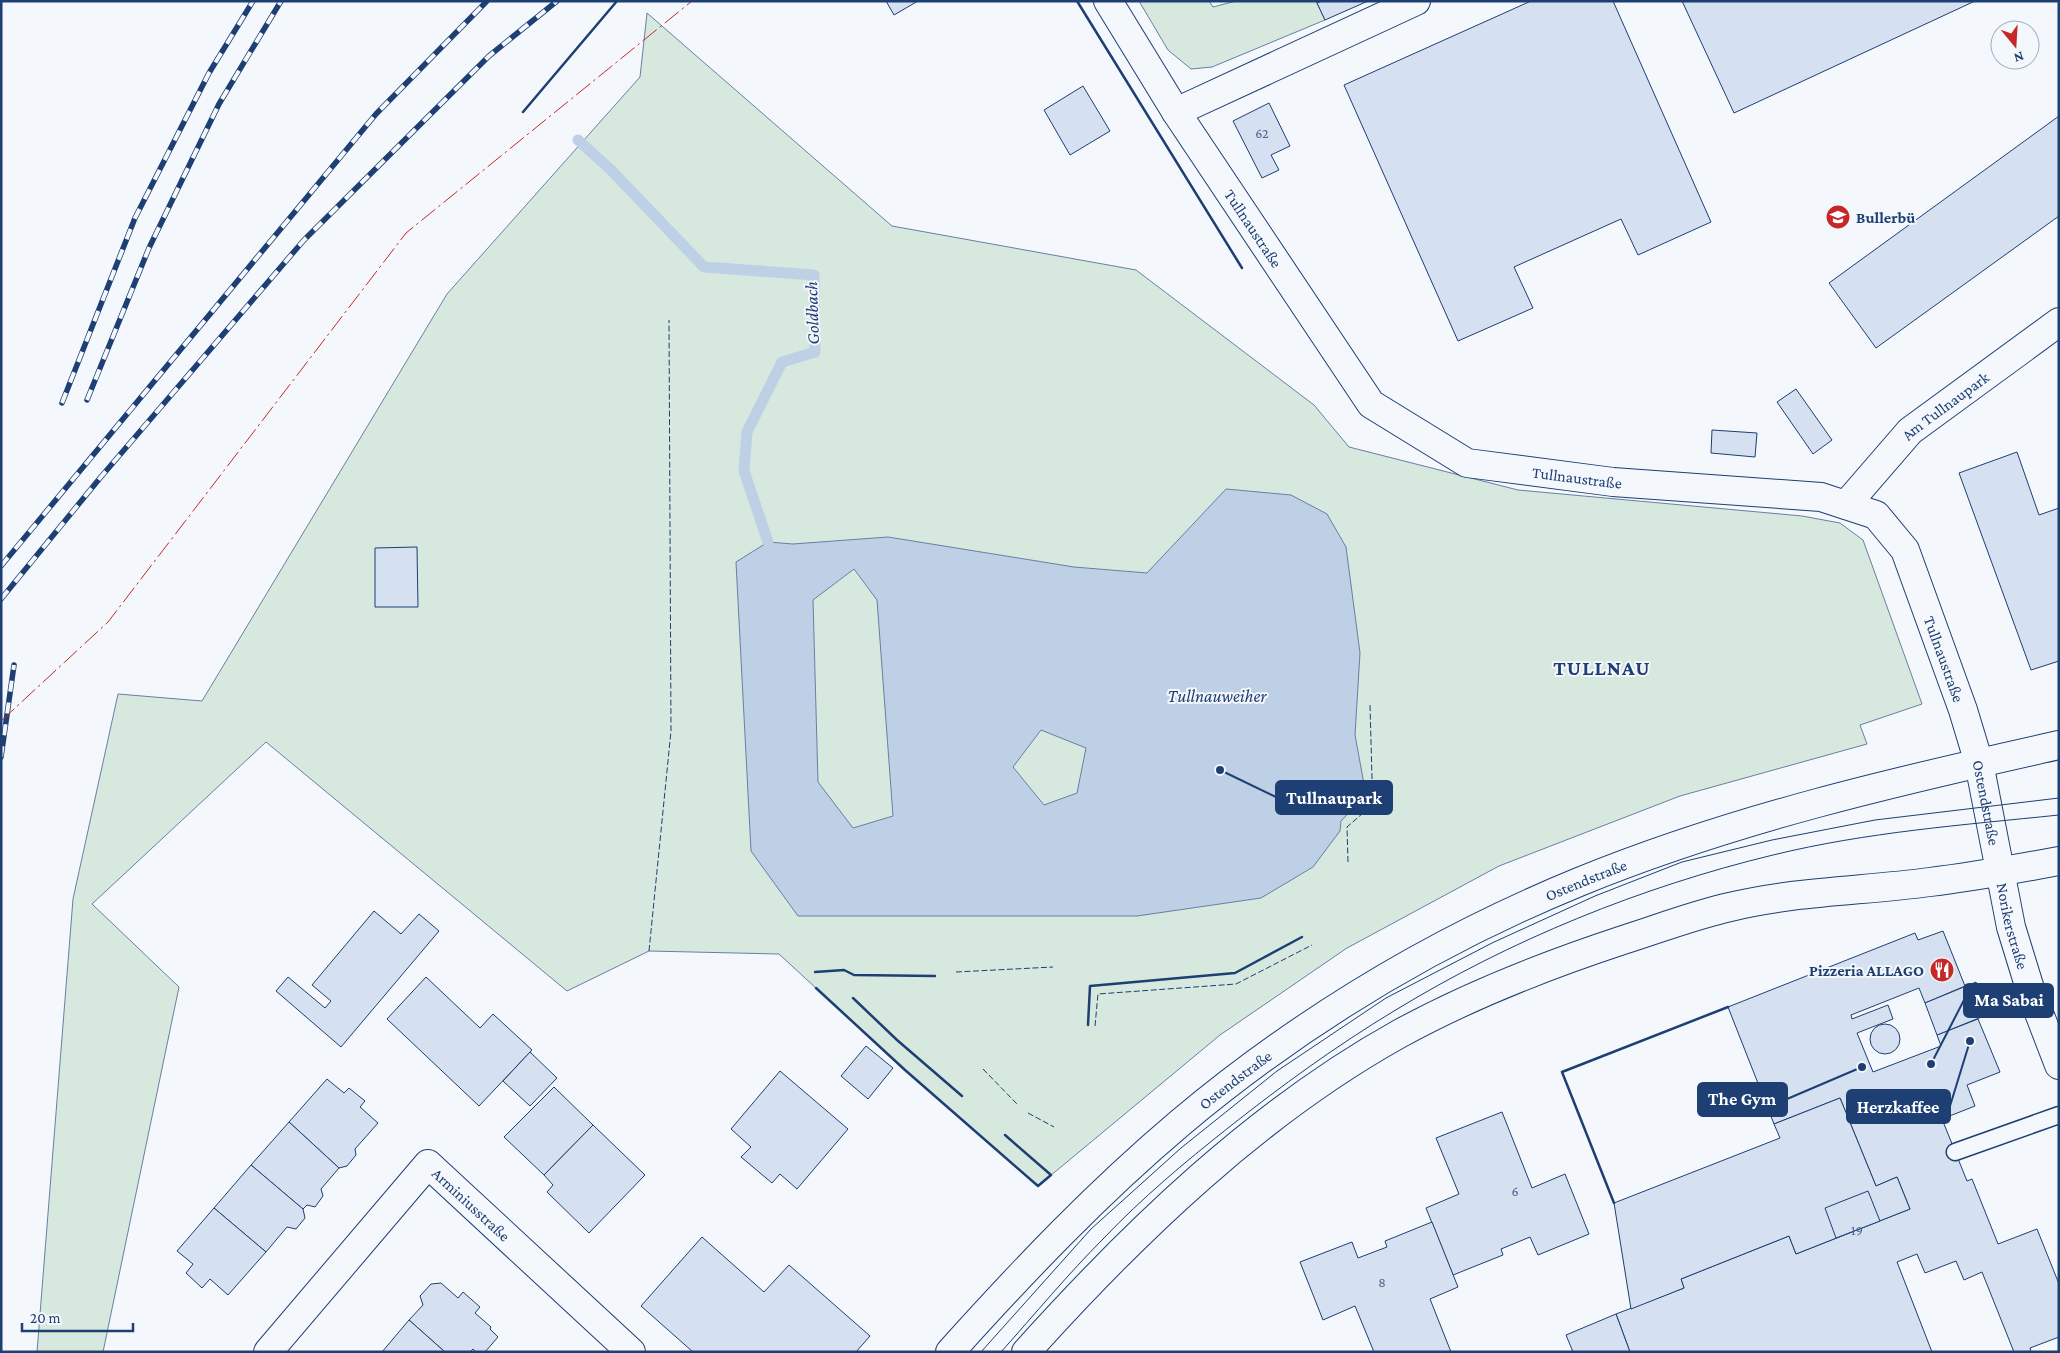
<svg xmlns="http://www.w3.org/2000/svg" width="2060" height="1353" viewBox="0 0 2060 1353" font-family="'Crimson Pro',serif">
<rect width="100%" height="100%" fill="#f4f7fb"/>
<g fill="#d7e8df" stroke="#687fa3">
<path d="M1139 1H1209L1213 7 1236 1H1316L1325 20 1212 67 1191 69 1168 50Z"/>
<path d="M647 13 892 226 1136 270 1314 405 1349 447 1518 490 1802 516 1840 523 1863 540 1922 704 1860 725 1867 744 1680 796 1499 866 1347 948 1220 1035 1038 1186 905 1070 779 954 649 951 567 991 266 742 92 904 179 987 103 1352H37L73 899 118 694 202 701 447 294 640 77Z"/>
</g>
<path fill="#bed0e5" stroke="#687fa3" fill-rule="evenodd" d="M1226 489 1291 495 1327 514 1346 547 1360 653 1355 735 1366 795 1341 821 1340 831 1313 867 1261 898 1137 916H798L751 851 736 562 768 542 793 544 888 537 1074 567 1147 573ZM854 569 877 600 893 816 853 828 818 782 813 600ZM1041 730 1086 748 1077 793 1044 805 1013 767Z"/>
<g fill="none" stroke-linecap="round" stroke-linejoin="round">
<path stroke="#bed0e5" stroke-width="11" d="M578 140 611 170 704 267 814 275 815 352 782 362 747 432 744 471 768 542"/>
</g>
<g fill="#d5e0f0" stroke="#1d3f73">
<path d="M886 1H918L894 15Z"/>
<path d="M1322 1H1368L1325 20 1317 3Z"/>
<path d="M1531 1H1613L1711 222 1638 255 1621 219 1514 267 1533 308 1458 341 1344 85Z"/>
<path d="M1682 1H1975L1734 113Z"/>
<path d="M1083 86 1110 131 1070 155 1044 110Z"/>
<path d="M1269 103 1290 146 1271 155 1279 170 1262 178 1233 121Z"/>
<path d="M2059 116V216L1876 348 1829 283Z"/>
<path d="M1796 389 1832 440 1813 454 1777 402Z"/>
<path d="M1712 430 1757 433 1755 457 1711 453Z"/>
<path d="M2017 452 2039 515 2059 508V661L2031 670 1959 473Z"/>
<path d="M417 547 418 607H375V548Z"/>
<path d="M374 911 401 934 419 914 439 931 341 1047 276 991 288 977 325 1008 331 1001 312 985Z"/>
<path d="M1943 931 1965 986 1925 1003 1919 988 1851 1015 1852 1019 1888 1005 1893 1019 1857 1033 1873 1072 1941 1046 1937 1035 1978 1019 2000 1072 1967 1085 1975 1106 1942 1119 1967 1181 1972 1179 1998 1244 2037 1229 2059 1284V1337L2030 1348 2031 1352H2014L1982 1272 1964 1280 1956 1261 1925 1273 1917 1254 1897 1262 1932 1352H1630L1616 1314 1684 1288 1681 1279 1789 1236 1796 1254 1910 1209 1897 1177 1876 1186 1840 1098 1774 1124 1728 1007 1915 933 1918 940Z"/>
<path d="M426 977 480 1028 493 1014 532 1050 479 1106 387 1019Z"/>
<path d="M1976 982 1989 1014 1937 1035 1925 1003Z"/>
<circle cx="1885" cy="1039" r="15"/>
<path d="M866 1046 893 1068 868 1099 841 1076Z"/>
<path d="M530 1052 557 1078 530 1106 503 1081Z"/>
<path d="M780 1071 848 1129 797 1189 780 1174 772 1183 741 1157 751 1147 731 1129Z"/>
<path d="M327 1079 344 1093 349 1088 365 1101 360 1107 378 1123 355 1149 356 1155 347 1166 339 1168 289 1122Z"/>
<path d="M554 1087 593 1125 544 1175 504 1137Z"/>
<path d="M1840 1098 1876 1186 1897 1177 1910 1209 1796 1254 1789 1236 1681 1279 1684 1288 1631 1309 1614 1203 1780 1138 1774 1124Z"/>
<path d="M1502 1112 1532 1188 1565 1174 1589 1234 1538 1255 1530 1237 1501 1249 1503 1255 1453 1275 1426 1208 1459 1194 1436 1138Z"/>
<path d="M289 1122 339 1168 321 1189 323 1196 315 1207 307 1205 303 1209 251 1165Z"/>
<path d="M593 1125 645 1175 589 1233 547 1192 553 1185 544 1175Z"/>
<path d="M251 1165 303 1209 305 1218 296 1229 287 1227 266 1252 214 1208Z"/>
<path d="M1868 1191 1880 1221 1836 1238 1825 1208Z"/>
<path d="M214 1208 266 1252 228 1295 210 1279 202 1288 186 1273 193 1264 177 1251Z"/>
<path d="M1432 1222 1458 1287 1430 1299 1451 1352H1374L1355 1306 1323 1320 1300 1262 1352 1242 1358 1258 1387 1247 1385 1241Z"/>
<path d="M702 1237 764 1292 789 1265 870 1336 856 1352H693L641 1306Z"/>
<path d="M441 1283 458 1298 463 1292 480 1307 475 1313 491 1327 490 1329 498 1337 485 1352H476L473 1349 470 1352H445L409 1320 423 1305 420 1296 431 1284Z"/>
<path d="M1616 1314 1630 1352H1573L1566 1335Z"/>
<path d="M409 1320 445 1352H382Z"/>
</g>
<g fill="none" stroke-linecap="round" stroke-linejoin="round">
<defs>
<path id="lane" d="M1955 1152 2059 1115"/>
<g id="street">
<path id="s1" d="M1108 1 1176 112 1371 404 1467 463 1613 482 1821 497 1876 515 1905 550 1963 710 1979 763 2011 927 2031 992 2059 1065"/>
<path d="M1176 112 1416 1"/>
<path id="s2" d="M1846 505 1910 431 2059 322"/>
<path id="s3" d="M268 1352 428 1164 631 1352"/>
</g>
<g id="secondary">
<path id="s4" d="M950 1352C1023 1271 1097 1193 1180 1123 1299 1023 1435 941 1579 882 1733 819 1897 781 2059 745"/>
<path d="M1026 1352C1134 1232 1257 1113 1399 1034 1470 995 1547 965 1623 940 1658 929 1694 915 1730 907 1796 891 1863 891 1930 882 1973 877 2016 869 2059 861"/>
</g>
</defs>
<use href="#lane" stroke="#1d3f73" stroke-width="19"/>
<use href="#street" stroke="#1d3f73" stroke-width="30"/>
<use href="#secondary" stroke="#1d3f73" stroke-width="30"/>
<use href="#lane" stroke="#f4f7fb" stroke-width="16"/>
<use href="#street" stroke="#f4f7fb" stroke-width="28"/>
<use href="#secondary" stroke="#f4f7fb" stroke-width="28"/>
<g stroke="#1d3f73" stroke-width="1">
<path d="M981 1352 1091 1229 1181 1148 1277 1071 1386 998 1492 943 1595 896 1682 862 1772 840 1875 820 2059 798"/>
<path d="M1001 1352C1035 1314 1068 1274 1104 1238 1142 1198 1185 1162 1228 1128 1281 1086 1336 1046 1394 1011 1510 940 1641 887 1773 855 1867 832 1963 825 2059 815"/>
</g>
<defs>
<g id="rail">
<path d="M87 400 149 248 219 104 281 1"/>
<path d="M62 403 135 218 209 73 253 1"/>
<path d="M1 566 376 114 487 1"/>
<path d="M1 599 100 478 304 240 489 56 557 1"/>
<path d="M1 757 14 665"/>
</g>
</defs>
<use href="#rail" stroke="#1d3f73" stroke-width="5.5"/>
<use href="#rail" stroke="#f4f7fb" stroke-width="4" stroke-dasharray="11" stroke-linecap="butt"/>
<g stroke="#1d3f73" stroke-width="1" stroke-dasharray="6 2.5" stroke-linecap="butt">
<path d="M1348 862 1347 827 1370 807 1372 778 1370 705"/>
<path d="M649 951 671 731 669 320"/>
<path d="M956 972 1053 967"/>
<path d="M1095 1026 1098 994 1236 984 1312 945"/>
<path d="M983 1069 1017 1104"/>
<path d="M1028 1113 1054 1127"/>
</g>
<g stroke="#1d3f73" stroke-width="2.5">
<path d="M1077 1 1242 268"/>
<path d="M523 112 617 1"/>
<path d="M815 972 844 970 854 975 935 976"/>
<path d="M816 988 905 1070 1038 1186 1051 1175 1005 1135"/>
<path d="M853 998 897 1040 962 1096"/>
<path d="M1088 1025 1090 986 1235 973 1302 937"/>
<path d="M1614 1203 1562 1072 1728 1007"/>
</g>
<path stroke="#c62828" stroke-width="1" stroke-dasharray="18 4 2.5 4" stroke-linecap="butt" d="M1 721 108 622 406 233 692 1"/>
</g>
<defs>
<symbol id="school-disc" viewBox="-11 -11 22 22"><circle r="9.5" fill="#c62828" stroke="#f4f7fb"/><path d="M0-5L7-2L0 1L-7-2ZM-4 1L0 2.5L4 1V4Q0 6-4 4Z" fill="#fff"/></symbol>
<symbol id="restaurant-disc" viewBox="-11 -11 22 22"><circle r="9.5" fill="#c62828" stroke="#f4f7fb"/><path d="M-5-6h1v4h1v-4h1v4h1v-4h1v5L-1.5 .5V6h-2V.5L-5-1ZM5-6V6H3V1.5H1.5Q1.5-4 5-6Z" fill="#fff"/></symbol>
</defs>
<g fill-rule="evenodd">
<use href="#school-disc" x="1824" y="203" width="28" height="28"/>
<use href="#restaurant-disc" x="1928" y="956" width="28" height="28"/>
</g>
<g text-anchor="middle" stroke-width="4" stroke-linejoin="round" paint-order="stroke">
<g font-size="14" fill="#4b6792">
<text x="1262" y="138">62</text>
<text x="1515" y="1196">6</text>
<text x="1857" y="1235">19</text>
<text x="1382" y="1287">8</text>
</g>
<g font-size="16" font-weight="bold" fill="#1d3f73" stroke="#f4f7fb" text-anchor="start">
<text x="1856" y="223">Bullerbü</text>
<text x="1924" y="976" text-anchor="end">Pizzeria ALLAGO</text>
</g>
<g font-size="16" fill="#1d3f73" stroke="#f4f7fb">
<text dy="6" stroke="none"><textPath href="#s1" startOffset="270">Tullnaustraße</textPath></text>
<text dy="6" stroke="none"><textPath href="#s2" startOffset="141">Am Tullnaupark</textPath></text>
<text dy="6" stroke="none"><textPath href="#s1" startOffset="705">Tullnaustraße</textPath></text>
<text dy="6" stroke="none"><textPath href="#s1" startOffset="1169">Tullnaustraße</textPath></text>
<text dy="6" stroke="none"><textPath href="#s1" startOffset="1319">Ostendstraße</textPath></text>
<text dy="6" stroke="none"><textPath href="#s4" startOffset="800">Ostendstraße</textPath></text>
<text dy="6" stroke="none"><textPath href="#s1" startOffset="1445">Norikerstraße</textPath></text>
<text dy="6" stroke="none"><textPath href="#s4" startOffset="395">Ostendstraße</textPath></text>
<text dy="6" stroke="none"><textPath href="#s3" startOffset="306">Arminiusstraße</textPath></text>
</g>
<g font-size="18" font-style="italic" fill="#1d3f73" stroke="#f4f7fb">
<text transform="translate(812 313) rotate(-92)" y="6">Goldbach</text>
<text x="1217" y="702">Tullnauweiher</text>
</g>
<g font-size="21" font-weight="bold" letter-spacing="1" fill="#1d3f73" stroke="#f4f7fb">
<text x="1602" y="675">TULLNAU</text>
</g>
</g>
<path fill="none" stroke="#1d3f73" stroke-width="2" d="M1220 770L1276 797M1931 1064L1964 1000M1862 1067L1787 1099M1970 1041L1950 1106"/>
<g fill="#1d3f73" stroke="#f4f7fb" stroke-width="2">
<circle cx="1220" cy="770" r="5"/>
<circle cx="1931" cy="1064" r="5"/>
<circle cx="1862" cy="1067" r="5"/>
<circle cx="1970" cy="1041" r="5"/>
</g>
<g fill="#1d3f73" stroke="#1d3f73" stroke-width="2">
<rect x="1276" y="781" width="116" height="33" rx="5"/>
<rect x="1964" y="984" width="89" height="33" rx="5"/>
<rect x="1698" y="1083" width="89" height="33" rx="5"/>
<rect x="1847" y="1090" width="103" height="33" rx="5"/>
</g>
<g font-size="18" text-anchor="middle" font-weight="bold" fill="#fff">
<text x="1334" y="804">Tullnaupark</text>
<text x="2009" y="1006">Ma Sabai</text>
<text x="1742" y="1105">The Gym</text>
<text x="1898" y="1113">Herzkaffee</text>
</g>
<rect width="2060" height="1353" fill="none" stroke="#1d3f73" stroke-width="5"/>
<g transform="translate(2015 45) rotate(162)"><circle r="24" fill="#f4f7fb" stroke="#9eadc5"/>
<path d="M0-4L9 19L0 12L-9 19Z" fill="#c62828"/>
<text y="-8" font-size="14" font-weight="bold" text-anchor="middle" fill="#1d3f73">N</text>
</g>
<path d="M22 1323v8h111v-8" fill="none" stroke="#1d3f73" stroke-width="2.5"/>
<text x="30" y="1323" font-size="15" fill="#1d3f73" stroke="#f4f7fb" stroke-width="4" paint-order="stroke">20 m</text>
</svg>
